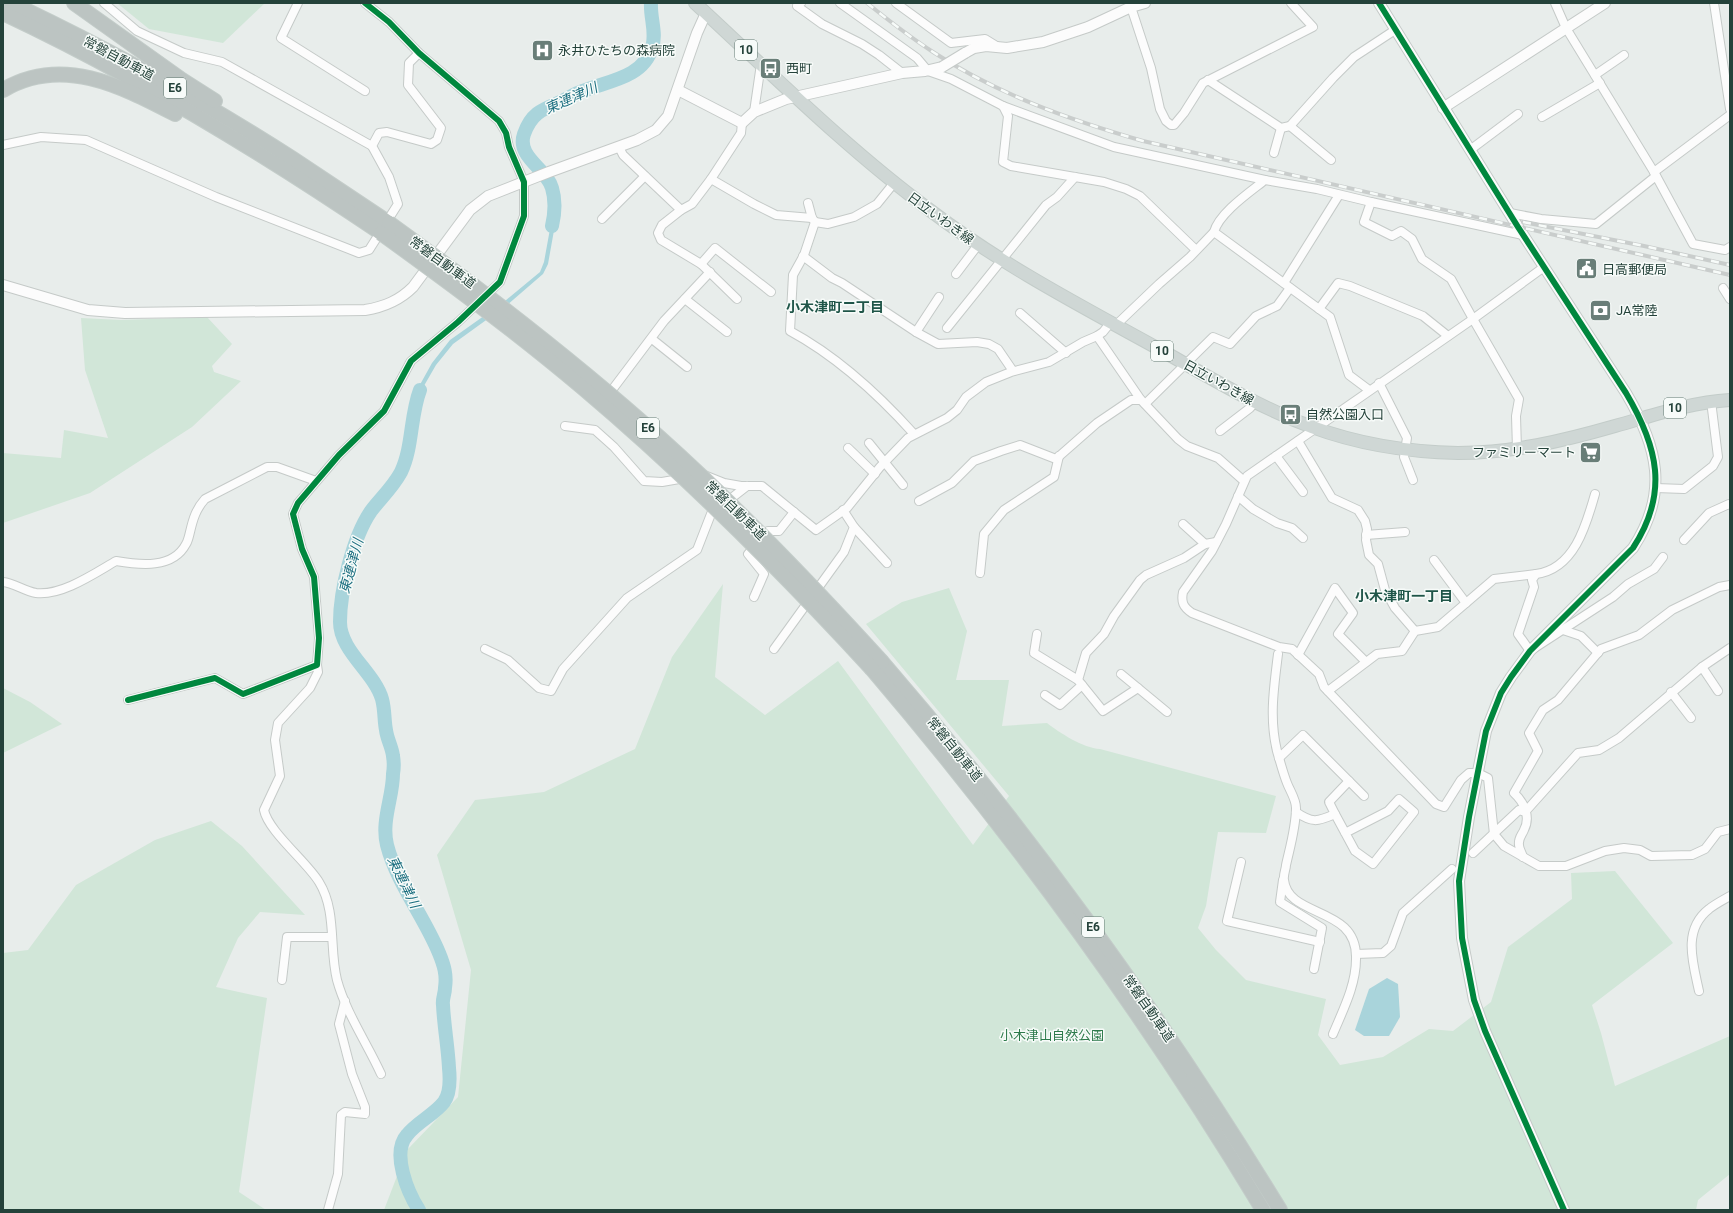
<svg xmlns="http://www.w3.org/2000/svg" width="1733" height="1213" viewBox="0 0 1733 1213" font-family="Roboto,'Noto Sans JP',sans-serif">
<rect width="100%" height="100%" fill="#e8edeb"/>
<g fill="#d1e6d8">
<path d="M117 3H265L223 43 149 29Z"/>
<path d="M207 317 232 344 212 366 214 372 241 381 192 427 90 493 3 523V453L61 458 64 430 108 438 85 370 81 318 121 320Z"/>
<path d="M723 584 715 677 765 715 838 661 973 845 1009 796 866 624 902 602 949 588 967 631 956 680H1009L1002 726 1047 723C1060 733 1083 748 1100 749L1276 796 1266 833 1218 832 1206 906 1198 928 1216 950 1246 980 1326 999 1318 1035 1340 1065 1383 1057 1429 1029 1453 1031 1491 1002 1508 947 1572 899 1571 873 1615 871 1673 943 1592 1005 1601 1033 1615 1086 1730 1036V1174L1698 1200 1696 1210H384L407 1150 458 1097 471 970 437 855 475 800 544 792 635 749 672 657Z"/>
<path d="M3 688 30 702 62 724 3 753Z"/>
<path d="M211 821 242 846 305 915 260 912 238 938 216 987 267 998 239 1192 266 1210H3V953L28 950 76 885 155 840Z"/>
</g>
<g fill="#a9d4db">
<path d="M554 207 558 208 548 264 543 274 507 305 453 344 436 365 421 391 416 407H412L417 390 432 363 450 340 505 301 540 272 544 262Z"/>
<path d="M1387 978 1398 984 1400 1017 1389 1036H1364L1355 1030 1369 989Z"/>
</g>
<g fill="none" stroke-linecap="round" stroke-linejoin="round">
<g stroke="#a9d4db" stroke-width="14">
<path d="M552 226C555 213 556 201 552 188 547 169 516 157 524 134 531 114 541 110 558 103 567 99 574 94 583 91 607 81 643 78 652 48 657 33 650 18 651 3"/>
<path d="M419 1210C408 1193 391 1153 407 1135 417 1122 434 1115 444 1102 450 1094 450 1078 449 1068 448 1047 444 1026 443 1005 442 999 445 994 445 988 447 975 444 965 439 953 424 916 397 884 387 845 381 821 393 797 393 774 394 768 394 762 393 756 392 747 387 739 386 730 384 720 385 710 382 699 374 672 340 651 340 622 340 591 353 537 371 511 381 498 393 487 401 472 413 447 410 416 420 390"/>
</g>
<defs>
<g id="minor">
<path d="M104 3 137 31 184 53 222 62 372 146"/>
<path d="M298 3 281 38 365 91"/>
<path d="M801 3 797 6 822 24 862 44 879 55 902 73"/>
<path d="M840 3 917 58 928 71 951 79 1003 106 1008 116 1003 162 1011 166 1104 182 1126 189 1140 196 1196 250"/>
<path d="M896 3 951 43 985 39 998 47"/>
<path d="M1555 3 1566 28 1654 172 1693 244 1725 250 1730 247"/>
<path d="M1714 3 1730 109"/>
<path d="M1131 7 1151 68 1160 109 1166 121 1171 125H1174L1184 113 1203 83 1313 27 1291 3"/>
<path d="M1595 75 1624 55"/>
<path d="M1208 80 1281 128 1290 126"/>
<path d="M1003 106 1114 147 1265 180"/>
<path d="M754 112 761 64"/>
<path d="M1542 117 1600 83"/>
<path d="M742 123 741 133 711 179 754 204 776 215 812 218"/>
<path d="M3 145 41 137 86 140 216 197 359 253 369 250 376 239"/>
<path d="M619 147 623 155 681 210 692 204 711 179"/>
<path d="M1470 150 1518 114"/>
<path d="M1274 153 1281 128"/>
<path d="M1331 160 1290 126 1333 78 1354 57 1395 30"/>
<path d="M1654 172 1730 115"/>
<path d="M808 203 812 218 815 222 804 255 793 275 790 331C838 357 878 394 914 434"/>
<path d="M681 210 662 225 658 233 661 240 701 264 737 299"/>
<path d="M1510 213 1541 219 1596 224 1656 176"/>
<path d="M391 215 398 204 389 177 372 146 379 133 387 132 431 144 437 140 441 128 408 85 409 63 419 53"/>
<path d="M602 219 645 176"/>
<path d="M815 222 828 224 854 217 877 204 894 183"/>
<path d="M803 256 832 278 842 283 916 332 938 344 977 342 989 344 998 349 1013 371"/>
<path d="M701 264 715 248 771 292"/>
<path d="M1544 267 1473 319 1247 476 1226 524 1212 551 1183 592C1181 602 1183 607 1192 613L1279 647 1292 649 1319 674 1324 687 1436 804 1444 807 1461 780 1469 773H1478L1488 778 1494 834 1504 846 1539 866H1566L1605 851 1624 848 1640 850 1651 856 1692 855 1705 849 1718 832 1730 829"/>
<path d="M956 274 978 245"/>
<path d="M1284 283 1339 195"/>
<path d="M1723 288 1730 299"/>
<path d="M685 299 727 332"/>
<path d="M1319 309 1338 283 1350 286 1423 316 1448 336"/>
<path d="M1020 313 1066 353"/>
<path d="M1116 325 1159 284 1190 257 1214 232"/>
<path d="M947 328 1046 205 1057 197 1075 177"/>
<path d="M916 332 939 297"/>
<path d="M1097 336 1141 400 1178 439 1187 446 1218 458 1244 481"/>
<path d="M652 339 687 367"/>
<path d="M1379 383 1407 438 1404 457 1413 480"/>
<path d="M612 390 664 321 710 272"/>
<path d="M1369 390 1349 375 1330 317 1214 232C1219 213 1250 192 1265 180L1317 189 1371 202"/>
<path d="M1145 404 1213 337 1230 344 1256 316 1277 306 1290 288"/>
<path d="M565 426 595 430 614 447 644 481 662 482 685 478"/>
<path d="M1220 431 1250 408 1255 402"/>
<path d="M1298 441 1332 498 1358 510 1365 521 1367 529 1366 540 1369 555 1378 564 1385 590 1395 608 1415 631"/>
<path d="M869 443 903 485"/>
<path d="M848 448 875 474"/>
<path d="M1517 449 1516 416 1519 399 1473 319 1451 279 1422 259 1412 239 1401 231 1392 236 1364 222 1371 202 1523 235"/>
<path d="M1276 456 1303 492"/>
<path d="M704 475 724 483 741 486H762L816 530 847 508 880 467 908 438 947 418 957 410 966 397 986 382 1011 372 1049 362 1083 342 1097 336 1103 332 1111 322"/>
<path d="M1656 488 1684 489 1713 466 1718 457 1711 401"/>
<path d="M1595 494C1586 526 1574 569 1536 574L1532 580 1534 587 1518 634 1530 651 1613 597 1628 584 1654 569 1663 557"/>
<path d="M1238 496 1253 509 1277 523 1292 528 1303 538"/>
<path d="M919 501 952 483 974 461 1001 451 1020 445 1056 459 1097 423 1131 400H1141"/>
<path d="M1183 524 1205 544"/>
<path d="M854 527 887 563"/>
<path d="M1366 535 1405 532"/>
<path d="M1684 540 1709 513 1729 504 1730 505"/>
<path d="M1434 560 1466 603"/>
<path d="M980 573 984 534 1004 510 1054 477 1059 456"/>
<path d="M3 582C14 583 24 591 36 593 62 596 95 573 116 561 140 565 173 569 186 544 188 541 189 536 190 532 193 519 196 509 205 499L267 467H277L316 481"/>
<path d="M754 597 764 574 748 554 768 531H779L794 512"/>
<path d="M1563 630 1581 636 1598 653"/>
<path d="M1037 634 1034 653 1078 680"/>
<path d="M485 649 508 660 539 688 551 691 563 669 627 598 697 550 711 514 747 486"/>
<path d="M774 649 844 552 854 527 843 510"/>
<path d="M1278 654C1274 687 1269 718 1277 751 1280 761 1283 773 1287 783 1290 791 1296 799 1296 808 1296 827 1290 847 1286 865 1286 869 1283 875 1284 880 1288 919 1358 905 1356 959 1356 985 1343 1010 1333 1034"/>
<path d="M1298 655 1335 588 1353 613 1338 634 1366 662"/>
<path d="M317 665 318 672 310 688 278 723 275 740 280 776 264 810C268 831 307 862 319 882 337 911 329 948 337 980 346 1013 367 1043 381 1074"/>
<path d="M1702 667 1718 691"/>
<path d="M1121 674 1138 688"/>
<path d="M1328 691 1377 654 1402 651 1415 631 1438 627 1494 579 1536 574"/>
<path d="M1671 692 1691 718"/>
<path d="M1045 695 1060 705 1082 685"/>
<path d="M128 700 215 678 243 694 317 665 319 638 314 577 302 549 293 514 298 503 339 455 384 411 411 361 458 322 500 282 524 216V182L509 147 506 133 499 121 419 53 389 22 365 3"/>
<path d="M1167 712 1138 688 1103 711 1078 680 1086 653 1104 634 1114 616 1140 580 1146 575 1184 558 1205 544 1216 542"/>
<path d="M1279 758 1303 735 1364 796"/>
<path d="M1296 812C1312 823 1317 822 1335 814L1329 802 1349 781"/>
<path d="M1335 814 1355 851 1373 864 1414 812 1399 799 1388 811 1345 833"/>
<path d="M1473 853 1519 810 1525 812 1578 753 1599 750 1619 738 1702 667 1730 648"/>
<path d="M1523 857C1522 853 1519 849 1519 845 1518 838 1522 835 1524 830 1531 817 1524 802 1514 793L1538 751 1529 733 1543 710 1558 700 1601 649 1639 635 1672 610 1719 587 1730 585"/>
<path d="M1241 862 1227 921 1320 942"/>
<path d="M1283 880 1280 902 1322 928 1314 969"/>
<path d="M1356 954 1383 953 1391 946 1403 913 1452 869"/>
<path d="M282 980 287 937H332"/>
<path d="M1699 991C1693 963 1682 930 1709 909 1715 904 1723 900 1730 896"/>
<path d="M328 1210 338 1174 341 1115 345 1112 365 1114V1107L352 1074 339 1024 345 1001"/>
</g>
<g id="tertiary">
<path d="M1379 3 1518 227 1626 393C1658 447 1669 493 1633 548L1530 651 1511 677 1501 693 1486 731 1469 817 1459 881 1462 938 1474 1000 1485 1031 1564 1210"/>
<path d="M965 53 974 48 986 46 1007 48 1043 42 1088 27 1131 7 1145 3"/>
<path d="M678 90 742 123 754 112 786 99 902 73 925 71 942 67"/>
<path d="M1443 108 1605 3"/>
<path d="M3 285 88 310 125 313 365 310C384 307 399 301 413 287L470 210 488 196 549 172 637 140 656 130 668 116 697 33 706 13"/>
</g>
<path id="primary" d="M695 3C772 74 847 149 931 211 1002 265 1081 306 1159 349 1209 377 1258 407 1312 427 1358 444 1409 452 1458 453 1512 453 1563 441 1615 426 1655 415 1687 403 1730 400"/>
<g id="motorway">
<path d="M11 3C108 49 203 101 293 159 325 180 357 202 389 223"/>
<path d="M74 3 182 80 215 101"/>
<path d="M3 13C135 75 260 151 381 233"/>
<path d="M3 90C62 55 121 86 175 114"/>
<path d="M882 662C1030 833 1162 1017 1280 1210"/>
<path d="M872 669C1017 839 1148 1019 1263 1210"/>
</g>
</defs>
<use href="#minor" stroke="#c5cac8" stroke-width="10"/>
<use href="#tertiary" stroke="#c5cac8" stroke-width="12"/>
<use href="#primary" stroke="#c3ccc9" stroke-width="14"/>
<use href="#motorway" stroke="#c3ccc9" stroke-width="16"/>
<use href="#minor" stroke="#fcfcfc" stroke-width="8"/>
<use href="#tertiary" stroke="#fcfcfc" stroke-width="10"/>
<use href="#primary" stroke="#cfd7d5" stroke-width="12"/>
<use href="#motorway" stroke="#bcc4c2" stroke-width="14"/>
<defs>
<g id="rail">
<path d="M867 3C888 20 910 37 933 52 997 94 1070 120 1143 141L1730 275"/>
<path d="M1523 222 1644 246 1730 265"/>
</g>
</defs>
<use href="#rail" stroke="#c9cdcc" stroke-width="4"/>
<use href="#rail" stroke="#f7fbf9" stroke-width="2.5" stroke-dasharray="8" stroke-linecap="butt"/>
<defs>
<path id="tertiary-bridge" d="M942 67 965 53"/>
<g id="motorway-bridge">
<path d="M389 223C483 291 574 361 660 438 738 508 811 584 882 662"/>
<path d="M381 233C450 283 518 333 583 388 686 475 781 570 872 669"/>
</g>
</defs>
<use href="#tertiary-bridge" stroke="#c5cac8" stroke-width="12" stroke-linecap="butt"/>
<use href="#motorway-bridge" stroke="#c3ccc9" stroke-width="16" stroke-linecap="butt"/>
<use href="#tertiary-bridge" stroke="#fcfcfc" stroke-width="10"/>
<use href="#motorway-bridge" stroke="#bcc4c2" stroke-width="14"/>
<defs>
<g id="cycleway">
<path d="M1379 3 1518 227 1626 393C1658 447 1669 493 1633 548L1530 651 1511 677 1501 693 1486 731 1469 817 1459 881 1462 938 1474 1000 1485 1031 1564 1210"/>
<path d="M128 700 215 678 243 694 317 665 319 638 314 577 302 549 293 514 298 503 339 455 384 411 411 361 458 322 500 282 524 216V182L509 147 506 133 499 121 419 53 389 22 365 3"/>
</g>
</defs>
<use href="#cycleway" stroke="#f7fbf9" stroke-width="8"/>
<use href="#cycleway" stroke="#00873e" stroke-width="6"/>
</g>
<defs>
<symbol id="hospital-square" viewBox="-11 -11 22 22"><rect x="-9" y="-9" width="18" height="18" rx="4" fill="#697e78" stroke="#f7fbf9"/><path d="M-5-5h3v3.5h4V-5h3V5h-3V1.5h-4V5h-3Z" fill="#fff"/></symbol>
<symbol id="bus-square" viewBox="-11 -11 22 22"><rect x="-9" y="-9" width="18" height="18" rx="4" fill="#697e78" stroke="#f7fbf9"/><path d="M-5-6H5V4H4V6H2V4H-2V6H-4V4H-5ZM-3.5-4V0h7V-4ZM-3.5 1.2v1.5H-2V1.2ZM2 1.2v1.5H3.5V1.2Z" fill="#fff"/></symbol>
<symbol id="civic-square" viewBox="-11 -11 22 22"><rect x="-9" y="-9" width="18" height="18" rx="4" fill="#697e78" stroke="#f7fbf9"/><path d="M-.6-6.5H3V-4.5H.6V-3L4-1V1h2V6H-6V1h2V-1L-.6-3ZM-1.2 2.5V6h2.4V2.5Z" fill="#fff"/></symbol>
<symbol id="bank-square" viewBox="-11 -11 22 22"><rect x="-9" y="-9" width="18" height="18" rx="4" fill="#697e78" stroke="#f7fbf9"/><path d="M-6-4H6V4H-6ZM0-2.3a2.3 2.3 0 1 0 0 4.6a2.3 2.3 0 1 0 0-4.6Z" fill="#fff"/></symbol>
<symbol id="supermarket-square" viewBox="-11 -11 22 22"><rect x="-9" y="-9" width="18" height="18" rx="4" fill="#697e78" stroke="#f7fbf9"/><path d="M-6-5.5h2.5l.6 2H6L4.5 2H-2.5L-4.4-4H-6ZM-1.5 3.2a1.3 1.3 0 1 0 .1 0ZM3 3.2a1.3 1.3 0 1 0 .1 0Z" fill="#fff"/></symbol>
</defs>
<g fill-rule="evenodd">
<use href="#hospital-square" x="530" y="38" width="25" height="25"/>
<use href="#bus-square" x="758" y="56" width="25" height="25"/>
<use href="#civic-square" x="1574" y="256" width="25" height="25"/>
<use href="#bank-square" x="1588" y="298" width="25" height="25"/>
<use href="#bus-square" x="1278" y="402" width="25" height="25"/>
<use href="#supermarket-square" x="1578" y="440" width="25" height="25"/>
</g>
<g text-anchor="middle" stroke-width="3" stroke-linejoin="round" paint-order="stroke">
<g fill="#f7fbf9" stroke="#637a73" stroke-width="1">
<rect x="735" y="40" width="22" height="20" rx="3"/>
<rect x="164" y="78" width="22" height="20" rx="3"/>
<rect x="1151" y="341" width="22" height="20" rx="3"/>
<rect x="1664" y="398" width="22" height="20" rx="3"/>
<rect x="637" y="418" width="22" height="20" rx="3"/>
<rect x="1082" y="917" width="22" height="20" rx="3"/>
</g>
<g font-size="12" font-weight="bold" fill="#24423a">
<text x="746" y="54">10</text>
<text x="175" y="92">E6</text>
<text x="1162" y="355">10</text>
<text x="1675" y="412">10</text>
<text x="648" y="432">E6</text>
<text x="1093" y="931">E6</text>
</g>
<g font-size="13" fill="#24423a" stroke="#f7fbf9" text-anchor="start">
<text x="558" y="55">永井ひたちの森病院</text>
<text x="786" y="73">西町</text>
<text x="1602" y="274">日高郵便局</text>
<text x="1616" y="315">JA常陸</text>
<text x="1306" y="419">自然公園入口</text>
<text x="1576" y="457" text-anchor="end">ファミリーマート</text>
</g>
<g font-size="13" fill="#24423a" stroke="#f7fbf9">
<text transform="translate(119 58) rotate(28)" y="5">常磐自動車道</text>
<text transform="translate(941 218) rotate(36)" y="5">日立いわき線</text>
<text transform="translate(443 262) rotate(36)" y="5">常磐自動車道</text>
<text transform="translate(1219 382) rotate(29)" y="5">日立いわき線</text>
<text transform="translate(736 510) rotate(44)" y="5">常磐自動車道</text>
<text transform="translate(955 749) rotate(51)" y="5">常磐自動車道</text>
<text transform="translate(1149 1008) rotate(55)" y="5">常磐自動車道</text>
</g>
<g font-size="13" fill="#2d7a4b" stroke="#f7fbf9">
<text x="1052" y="1040">小木津山自然公園</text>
</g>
<g font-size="14" font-style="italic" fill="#1c6f80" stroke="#f7fbf9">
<text transform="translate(571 98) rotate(-24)" y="5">東連津川</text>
<text transform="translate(351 566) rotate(-75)" y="5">東連津川</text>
<text transform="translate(404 882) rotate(64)" y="5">東連津川</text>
</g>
<g font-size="14" font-weight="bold" fill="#1f5548" stroke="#f7fbf9">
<text x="835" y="312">小木津町二丁目</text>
<text x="1404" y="601">小木津町一丁目</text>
</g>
</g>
<rect width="1733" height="1213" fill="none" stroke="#24423a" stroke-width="8"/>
</svg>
